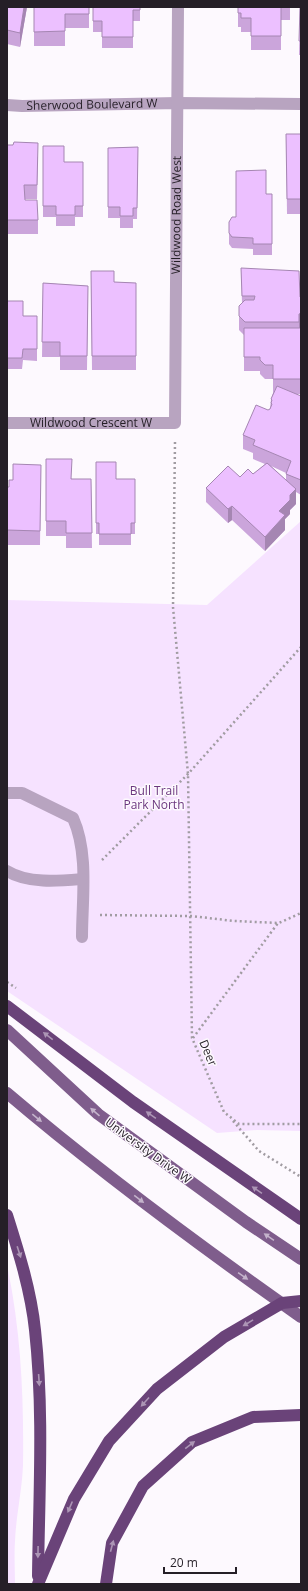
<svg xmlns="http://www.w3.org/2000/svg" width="308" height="1591" viewBox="0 0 308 1591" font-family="'Open Sans',sans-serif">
<rect width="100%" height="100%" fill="#fdf9fe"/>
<g fill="#f6e2ff">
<path d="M301 521V1131L257 1130 217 1133 7 991V600L207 605Z"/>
<path d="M7 1265C21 1331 24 1398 23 1465 22 1491 16 1516 15 1541 14 1555 15 1570 15 1584H7Z"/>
</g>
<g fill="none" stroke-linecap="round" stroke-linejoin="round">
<g stroke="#a19ca2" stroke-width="2.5" stroke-dasharray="2 3" stroke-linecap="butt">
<path d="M175 442 173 607 188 774 192 1038 224 1112 239 1124H301"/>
<path d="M102 860 188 774 301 647"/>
<path d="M100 915 191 916 234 921 279 923 301 913"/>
<path d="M7 982 16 988"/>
<path d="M193 1038 278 923"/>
<path d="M233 1121 259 1151 301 1177"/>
</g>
<g stroke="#b8a4c0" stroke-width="12">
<path id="s1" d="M7 105 22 106 178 103 301 104"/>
<path id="s2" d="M7 423H175L178 7"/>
<path d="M7 793H22L73 818C89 854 82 899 82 937"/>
<path d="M7 871C28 884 59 881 82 879"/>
</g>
<g stroke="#7f5d8c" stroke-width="12">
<path d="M7 1030 98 1114 246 1222 301 1259"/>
<path d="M7 1093C101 1173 200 1246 301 1317"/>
</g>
<g stroke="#6a4379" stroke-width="12">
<path d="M7 1006 133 1102 301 1219"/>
<path d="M7 1215C19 1253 31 1291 35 1330 44 1412 39 1494 38 1576"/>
<path d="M38 1584 74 1499 109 1441 157 1389 224 1337 282 1303 301 1301"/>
<path d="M106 1584 112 1543 143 1486 192 1442 253 1417 301 1415"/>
</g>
</g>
<g fill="#cba5db" fill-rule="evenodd">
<path d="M7 7H27L20 47 7 44Z"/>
<path d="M34 7H89V28H65V46H34Z"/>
<path d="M93 7H140V21H133V48H102V32H93Z"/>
<path d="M238 7H290V20H281V50H251V32H241V27H238Z"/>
<path d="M300 7H301V55H299Z"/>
<path d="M286 134H301V214H287Z"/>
<path d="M7 145 38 157 37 199H25V200L38 220V234H7Z"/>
<path d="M43 146 64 162H83V217H75V226H56V217H43Z"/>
<path d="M138 147 137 219H133V228H120V218H108V148Z"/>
<path d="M266 194H272V255H253V249L232 248 229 244V222Z"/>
<path d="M241 268 301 298V394H296L301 396V495L296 492V504L290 510V514L285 519V530L265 551 232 520 228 523 206 502V488L240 477 253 474 265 464 253 459V453L243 449V435L270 409 271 399 273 393V379H265L260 374V371H244V335L239 330V306L242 303ZM271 466 286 473V480Z"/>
<path d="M91 271 114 282 136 283V370H92Z"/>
<path d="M43 283 88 286 87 370H60V357H42Z"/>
<path d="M7 301 23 316H37V361L23 360 22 369H7Z"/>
<path d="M46 459 72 479H91L92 548H66V536H46Z"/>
<path d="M96 462 116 479H135V534H131V545H99V534H96Z"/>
<path d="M41 465 40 545H7V487H9L13 480Z"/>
</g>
<g fill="#a586b2">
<path d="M24 7H27L20 47V33Z"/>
<path d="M301 313V328L299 329V336V314Z"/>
<path d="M296 489V504L290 510V514L285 519V530L265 551V537L279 511 290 495Z"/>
<path d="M232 506V520L228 523V509Z"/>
</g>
<g fill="#ecc0ff" stroke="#a586b2">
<path d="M7 7H24L20 33 7 30Z"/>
<path d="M34 7H89V14H65V31L34 32Z"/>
<path d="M93 7H140V10H133V37H102V21H93Z"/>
<path d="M238 7H281V36H251V18H241V13H238Z"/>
<path d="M300 7H301V41H299Z"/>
<path d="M286 134H301V199H287Z"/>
<path d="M14 142 38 143 37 185H24L25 200H37L38 220H7V145H13Z"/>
<path d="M43 146H64V162H83V206H75V215H56V206H43Z"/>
<path d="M138 147 137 208H133V216H120V207H108V148Z"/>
<path d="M266 170V194H272V244H253V238L232 237 229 233V222L232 217H236V171Z"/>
<path d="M241 268 299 271 300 297 301 298V313L299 314V322H245L239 316V306L245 300H254L255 296H242Z"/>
<path d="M91 271H114V282L136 283V356H92Z"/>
<path d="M43 283 88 286 87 356H60V342H42Z"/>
<path d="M7 301H23V316H37V349H23L22 358H7Z"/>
<path d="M244 328H301V379H273V365H265L260 360V357H244Z"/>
<path d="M277 386 301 396V480L286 474 291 461 253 445 255 440 243 435 256 405 268 410 270 409 272 404 271 403 272 400 271 399Z"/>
<path d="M46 459H72L71 479H91L92 533H66V521H46Z"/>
<path d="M96 462H116V479H135V523H131V534H99V523H96Z"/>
<path d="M267 463 296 489 290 495V500L279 511 285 515 265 537 232 506 228 509 206 488 228 466 240 477 248 469 253 474Z"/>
<path d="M13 464 41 465 40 531 7 530V487H9V480H13Z"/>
</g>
<defs><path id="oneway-solid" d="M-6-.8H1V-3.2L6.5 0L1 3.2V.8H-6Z"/></defs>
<g fill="#ac95b5">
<use href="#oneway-solid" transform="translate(48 1036) rotate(-142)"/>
<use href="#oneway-solid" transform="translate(151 1115) rotate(-145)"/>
<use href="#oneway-solid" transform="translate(257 1190) rotate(-146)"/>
<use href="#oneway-solid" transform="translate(19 1252) rotate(72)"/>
<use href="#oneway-solid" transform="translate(248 1323) rotate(149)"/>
<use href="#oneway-solid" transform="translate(39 1380) rotate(86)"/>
<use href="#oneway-solid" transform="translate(145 1402) rotate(132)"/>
<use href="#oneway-solid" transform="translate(190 1445) rotate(-37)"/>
<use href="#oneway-solid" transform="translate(70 1507) rotate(113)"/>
<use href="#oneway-solid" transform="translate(112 1546) rotate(-75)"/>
<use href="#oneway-solid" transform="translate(38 1552) rotate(91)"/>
</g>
<g fill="#c4b3cb">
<use href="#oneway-solid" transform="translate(95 1112) rotate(-139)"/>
<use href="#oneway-solid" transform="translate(37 1118) rotate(39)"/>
<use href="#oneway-solid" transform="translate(139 1199) rotate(37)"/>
<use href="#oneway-solid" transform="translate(269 1237) rotate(-146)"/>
<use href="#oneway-solid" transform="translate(243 1276) rotate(35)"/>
</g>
<g text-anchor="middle" stroke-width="3" stroke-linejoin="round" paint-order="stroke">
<g font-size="12" fill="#251f27" stroke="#fdf9fe">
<text dy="4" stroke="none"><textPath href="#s1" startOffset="85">Sherwood Boulevard W</textPath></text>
<text dy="4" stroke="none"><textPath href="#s2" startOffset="376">Wildwood Road West</textPath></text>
<text dy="4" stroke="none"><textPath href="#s2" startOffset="84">Wildwood Crescent W</textPath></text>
<text transform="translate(208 1053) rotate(67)" y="4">Deer</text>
<text transform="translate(148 1151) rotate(36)" y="4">University Drive W</text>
</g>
<g font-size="12" fill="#6b367f" stroke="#fdf9fe">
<text x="154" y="795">Bull Trail<tspan x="154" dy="14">Park North</tspan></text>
</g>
</g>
<rect width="308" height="1591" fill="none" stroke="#251f27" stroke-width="16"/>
<path d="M164 1567v6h72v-6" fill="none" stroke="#251f27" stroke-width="2"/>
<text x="170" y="1567" font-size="12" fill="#251f27" stroke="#fdf9fe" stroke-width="3" paint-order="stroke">20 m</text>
</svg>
